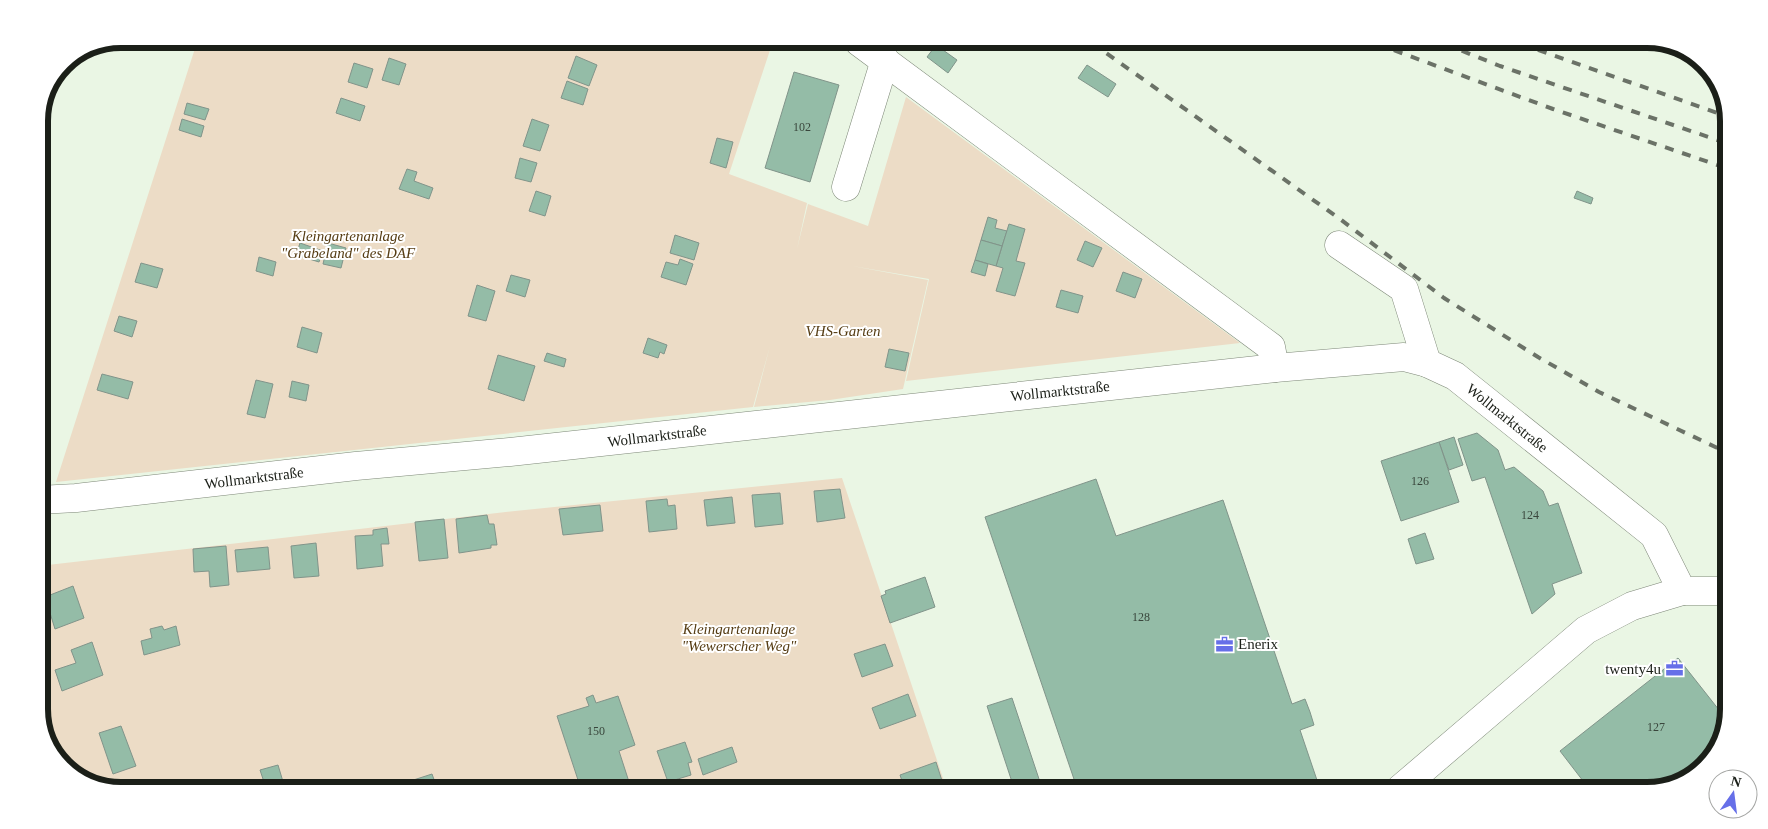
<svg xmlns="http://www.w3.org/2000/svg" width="1768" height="829" viewBox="0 0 1768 829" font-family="'Times New Roman',serif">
<rect width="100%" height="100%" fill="#eaf6e4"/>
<g fill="#ecdcc6">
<path d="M198 39 773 41 729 174 807 203 797 249 808 204 868 226 906 97 1240 343 906 381 929 279 852 266 928 280 903 389 830 400 754 407 770 346 753 407 56 482Z"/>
<path d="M842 478 946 787 89 784 53 754 39 714V566L515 511Z"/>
</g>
<g fill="#94bca7" stroke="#81948a">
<path d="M936 45 957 60 948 73 927 57Z"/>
<path d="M576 56 597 65 589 86 568 78Z"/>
<path d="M389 58 406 64 399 85 382 80Z"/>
<path d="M354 63 373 69 367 88 348 82Z"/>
<path d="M1087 65 1116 84 1108 97 1078 78Z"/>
<path d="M794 72 839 85 810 182 765 168Z"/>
<path d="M567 81 588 89 583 105 561 98Z"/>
<path d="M341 98 365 106 360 121 336 113Z"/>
<path d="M187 103 209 109 205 120 184 114Z"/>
<path d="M182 119 204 126 201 137 179 130Z"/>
<path d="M532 119 549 125 540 151 523 146Z"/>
<path d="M717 138 733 142 726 168 710 163Z"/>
<path d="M520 158 537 163 531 182 515 178Z"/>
<path d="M407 169 417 172 414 181 433 188 429 199 399 189Z"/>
<path d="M536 191 551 196 545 216 529 211Z"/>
<path d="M1577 191 1593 198 1591 204 1574 198Z"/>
<path d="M988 217 997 220 995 228 1007 231 1002 246 981 240Z"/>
<path d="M1009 224 1025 229 1016 261 1025 263 1015 296 996 291 1003 268 996 266Z"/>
<path d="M675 235 699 243 694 260 670 253Z"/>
<path d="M981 240 1002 246 996 266 975 260Z"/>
<path d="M1085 241 1102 248 1093 267 1077 260Z"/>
<path d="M300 243 323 251 319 262 296 255Z"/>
<path d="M328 243 346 248 341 268 323 264Z"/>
<path d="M259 257 276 262 273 276 256 271Z"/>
<path d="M680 259 693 264 686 285 661 277 666 262 678 265Z"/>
<path d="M975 260 988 264 985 276 971 272Z"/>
<path d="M141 263 163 269 157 288 135 282Z"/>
<path d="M1123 272 1142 279 1135 298 1116 291Z"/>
<path d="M511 275 530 280 525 297 506 291Z"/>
<path d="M477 285 495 291 486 321 468 316Z"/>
<path d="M1061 290 1083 296 1078 313 1056 307Z"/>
<path d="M119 316 137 321 132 337 114 331Z"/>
<path d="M302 327 322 333 317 353 297 347Z"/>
<path d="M648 338 667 345 664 354 660 352 658 358 643 353Z"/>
<path d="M889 349 909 353 905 371 885 367Z"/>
<path d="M547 353 566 359 564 367 544 361Z"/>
<path d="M498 355 535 366 524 401 488 389Z"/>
<path d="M102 374 133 382 128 399 97 390Z"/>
<path d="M256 380 273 384 265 418 247 414Z"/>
<path d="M292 381 309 385 306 401 289 397Z"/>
<path d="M1477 433 1498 450 1505 470 1514 467 1543 491 1549 506 1558 503 1582 573 1552 584 1555 594 1532 614 1485 477 1472 481 1458 439Z"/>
<path d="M1454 437 1463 465 1449 470 1439 442Z"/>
<path d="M1439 442 1459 502 1401 521 1381 461Z"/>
<path d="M1096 479 1116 536 1223 500 1292 704 1305 699 1310 712 1314 725 1300 730 1320 789 1077 788 985 517Z"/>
<path d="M840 489 845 518 817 522 814 491Z"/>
<path d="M780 493 783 524 755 527 752 495Z"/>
<path d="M732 497 735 523 707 526 704 500Z"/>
<path d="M667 499 668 506 675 505 677 529 649 532 646 501Z"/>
<path d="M600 505 603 531 563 535 559 509Z"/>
<path d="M487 515 489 524H494L497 545H491V548L459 553 456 519Z"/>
<path d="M444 519 448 558 419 561 415 522Z"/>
<path d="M387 528 389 544H381L383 566 357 569 355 536 373 535V530Z"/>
<path d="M1425 533 1434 559 1416 564 1408 539Z"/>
<path d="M316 543 319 576 294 578 291 546Z"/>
<path d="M226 546 229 585 210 587 209 571 194 572 193 549Z"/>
<path d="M268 547 270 569 237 572 235 550Z"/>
<path d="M925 577 935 607 890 623 881 596 886 594 885 591Z"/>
<path d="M73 586 84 618 55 629 45 597Z"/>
<path d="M162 626 164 630 176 626 180 645 144 655 141 641 152 638 150 629Z"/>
<path d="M92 642 103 675 62 691 55 670 76 663 71 650Z"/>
<path d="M885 644 893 666 862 677 854 654Z"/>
<path d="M1678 658 1723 715V740L1693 776 1647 790H1590L1560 751Z"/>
<path d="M908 694 916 716 880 729 872 708Z"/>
<path d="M593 695 596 703 618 696 635 745 619 751 630 785 580 786 557 716 589 706 586 698Z"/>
<path d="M1012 698 1042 788H1014L987 706Z"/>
<path d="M121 726 136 766 113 774 99 733Z"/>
<path d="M685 742 692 762 688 763 691 775 668 782 657 751Z"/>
<path d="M732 747 737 762 703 775 698 759Z"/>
<path d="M936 762 944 787H904L900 775Z"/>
<path d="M278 765 284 785H265L260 770Z"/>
<path d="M432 774 436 785H398Z"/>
</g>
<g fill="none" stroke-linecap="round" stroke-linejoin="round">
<defs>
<g id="minor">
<path d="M859 42 1271 347 1275 368"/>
<path d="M846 187 885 60"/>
<path d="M1339 245 1404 289 1427 363"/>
<path d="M39 500 76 498 356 466 510 452 1275 368 1404 357 1427 363 1455 376 1654 535 1682 591"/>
<path d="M1400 789 1586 630 1632 606 1682 591H1724"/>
</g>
</defs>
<use href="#minor" stroke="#7e8878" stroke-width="29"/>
<use href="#minor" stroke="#fff" stroke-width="28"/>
<g stroke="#6b7267" stroke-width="4" stroke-dasharray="9 9" stroke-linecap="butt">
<path d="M1092 43 1340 219 1444 298 1538 357 1599 392 1726 452"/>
<path d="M1377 44 1553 109 1729 169"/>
<path d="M1445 44 1500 66 1729 144"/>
<path d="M1521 44 1729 117"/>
<path d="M1651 45 1702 64"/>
</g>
</g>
<defs>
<symbol id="office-bare" viewBox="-9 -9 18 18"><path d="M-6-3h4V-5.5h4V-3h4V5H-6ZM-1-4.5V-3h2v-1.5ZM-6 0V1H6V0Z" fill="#666fe8" stroke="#fff" stroke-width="2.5" paint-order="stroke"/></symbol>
</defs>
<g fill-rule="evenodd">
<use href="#office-bare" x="1212" y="632" width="25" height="25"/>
<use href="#office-bare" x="1662" y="656" width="25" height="25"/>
</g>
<g text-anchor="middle" stroke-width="4" stroke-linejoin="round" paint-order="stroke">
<g font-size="12" fill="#39463c">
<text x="802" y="131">102</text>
<text x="1420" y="485">126</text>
<text x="1530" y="519">124</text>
<text x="1141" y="621">128</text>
<text x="1656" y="731">127</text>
<text x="596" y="735">150</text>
</g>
<g font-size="15" font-style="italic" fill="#553c13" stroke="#fff">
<text x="348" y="241">Kleingartenanlage<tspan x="348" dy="17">"Grabeland" des DAF</tspan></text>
<text x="843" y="336">VHS-Garten</text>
<text x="739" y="634">Kleingartenanlage<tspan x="739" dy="17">"Wewerscher Weg"</tspan></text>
</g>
<g font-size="15" fill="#1b1f18" stroke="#fff">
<text transform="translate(1060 391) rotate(-6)" y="5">Wollmarktstraße</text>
<text transform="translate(1507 418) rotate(39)" y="5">Wollmarktstraße</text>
<text transform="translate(657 436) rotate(-7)" y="5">Wollmarktstraße</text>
<text transform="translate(254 478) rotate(-7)" y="5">Wollmarktstraße</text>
</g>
<g font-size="15" fill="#1b1f18" stroke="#fff" text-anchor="start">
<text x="1238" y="649">Enerix</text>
<text x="1661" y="674" text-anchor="end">twenty4u</text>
</g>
</g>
<path d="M0 0H1768V829H0ZM121 48H1647A73 73 0 0 1 1720 121V709A73 73 0 0 1 1647 782H121A73 73 0 0 1 48 709V121A73 73 0 0 1 121 48Z" fill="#fff" fill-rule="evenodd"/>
<path fill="none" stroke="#1b1f18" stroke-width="6" d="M121 48H1647A73 73 0 0 1 1720 121V709A73 73 0 0 1 1647 782H121A73 73 0 0 1 48 709V121A73 73 0 0 1 121 48Z"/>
<g transform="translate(1733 794) rotate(14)"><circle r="24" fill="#ffffff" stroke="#a4a5a3"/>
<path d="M0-4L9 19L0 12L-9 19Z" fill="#666fe8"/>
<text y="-8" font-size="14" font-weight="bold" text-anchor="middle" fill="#1b1f18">N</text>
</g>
</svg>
